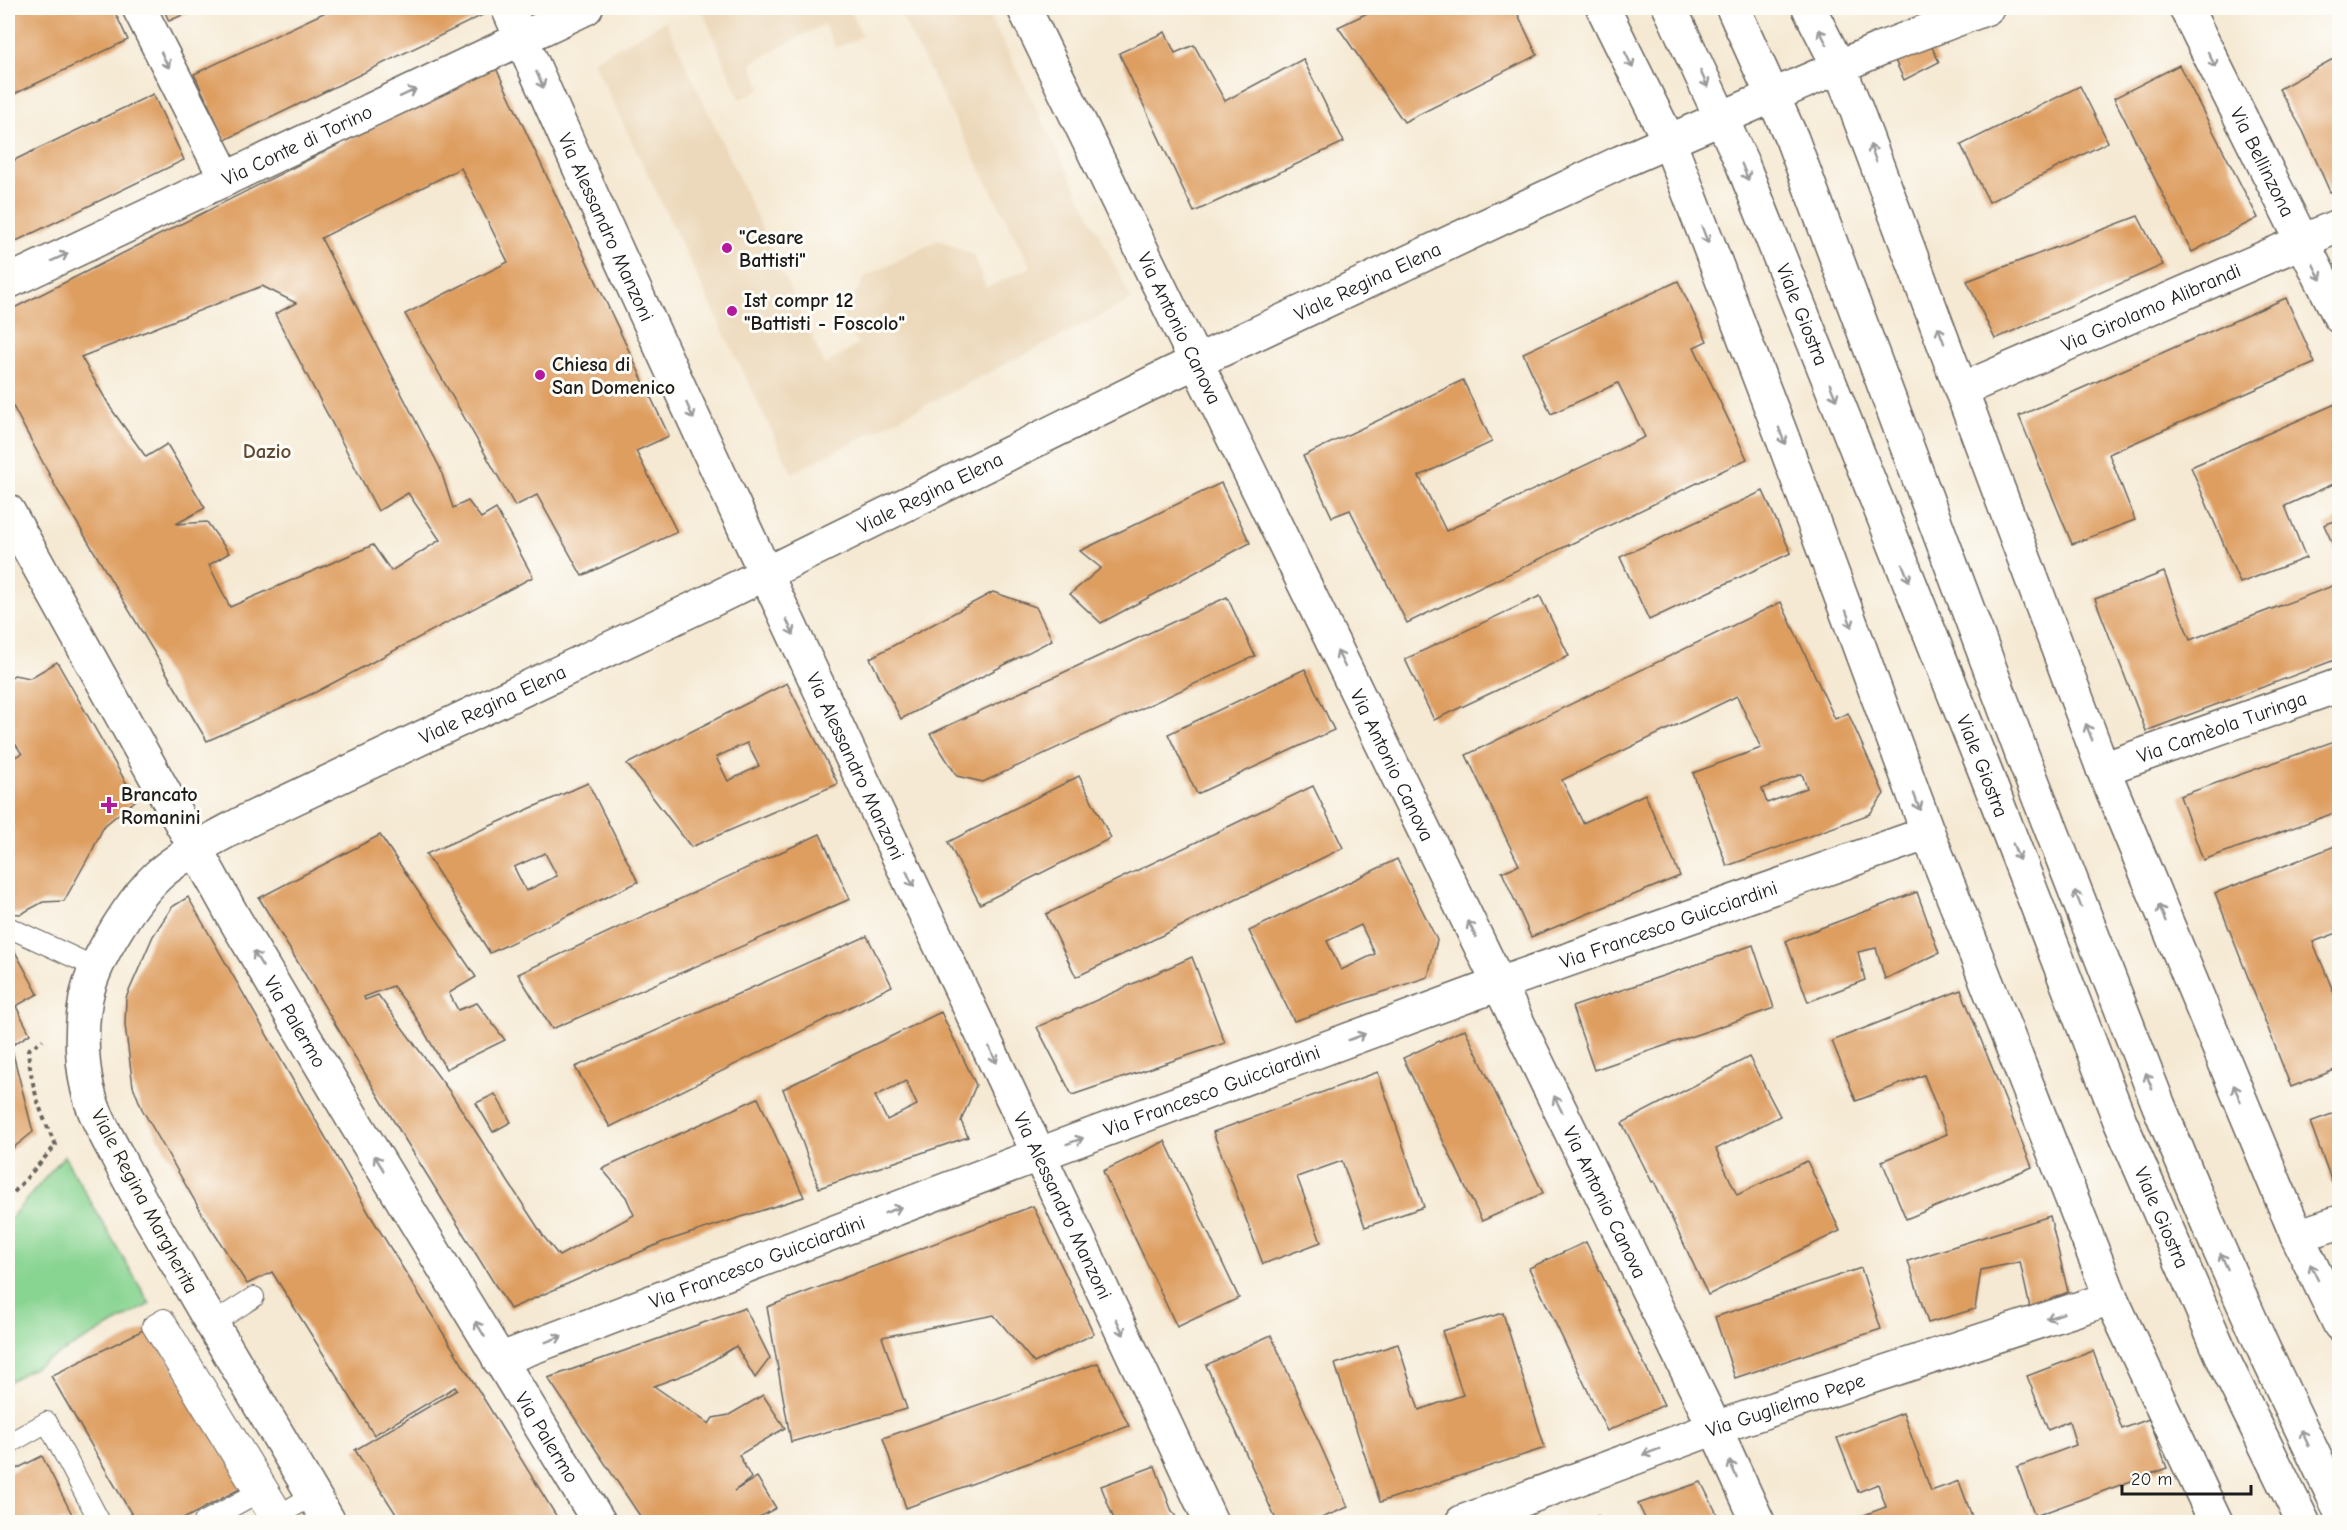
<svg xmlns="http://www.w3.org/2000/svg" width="2347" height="1530" viewBox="0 0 2347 1530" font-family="'Comic Neue',sans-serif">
<rect width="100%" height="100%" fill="#fdfcf7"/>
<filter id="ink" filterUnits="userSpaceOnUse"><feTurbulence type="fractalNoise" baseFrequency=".0167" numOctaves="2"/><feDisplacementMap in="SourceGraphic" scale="12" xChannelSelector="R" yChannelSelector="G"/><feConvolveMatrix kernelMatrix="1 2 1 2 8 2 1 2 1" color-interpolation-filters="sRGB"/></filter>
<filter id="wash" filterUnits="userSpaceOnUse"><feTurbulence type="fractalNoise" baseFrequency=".008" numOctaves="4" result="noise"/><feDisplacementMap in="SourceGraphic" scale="24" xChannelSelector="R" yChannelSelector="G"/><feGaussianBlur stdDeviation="1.35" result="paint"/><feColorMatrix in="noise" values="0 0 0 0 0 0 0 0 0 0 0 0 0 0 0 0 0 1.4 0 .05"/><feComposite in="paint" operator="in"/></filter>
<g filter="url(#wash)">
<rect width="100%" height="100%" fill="#f5e9d3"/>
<g fill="#ecd8ba">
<path d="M701 8H849L862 36 836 48 824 24 751 63 762 89 740 99Z"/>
<path d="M897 8H986L1132 300 792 473 593 61 666 21 825 365 859 344 841 318 865 277 938 240 974 255 986 288 1031 267Z"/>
</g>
<path fill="#88d491" stroke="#527856" stroke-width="1.5" d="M64 1156 150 1304 8 1382V1221Z"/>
<g id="blocks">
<g fill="#de9e61" fill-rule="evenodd">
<path d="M17 8H113L128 40 8 97V12Z"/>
<path d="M163 8H198L169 21Z"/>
<path d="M334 8H480L483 15 225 140 194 74Z"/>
<path d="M1378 8H1515L1537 55 1404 122 1338 27Z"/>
<path d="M1165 32 1175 53 1194 45 1225 101 1303 59 1344 142 1194 212 1119 53Z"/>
<path d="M1929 41 1939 62 1904 80 1893 56Z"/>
<path d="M2340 55V188L2330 192 2303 131 2279 89Z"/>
<path d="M2179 65 2258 218 2192 252 2114 98Z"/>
<path d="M495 66 669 436 636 451 677 532 582 576 537 495 515 506 405 314 508 262 461 168 321 238 440 468 453 508 468 501 481 518 496 509 533 577 316 692 207 741 58 491 8 397V311ZM262 286 296 303 275 314 378 511 408 493 440 540 391 571 373 545 230 607 209 565 229 553 207 522 176 524 205 508 167 444 146 457 112 410 81 357Z"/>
<path d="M2080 86 2108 142 1989 202 1961 145Z"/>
<path d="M153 94 184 160 8 245V163Z"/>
<path d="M2138 216 2163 265 1995 339 1967 281Z"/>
<path d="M1678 281 1707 341 1694 347 1747 459 1407 623 1350 510 1332 517 1303 456 1463 380 1492 442 1419 476 1446 531 1645 437 1618 383 1551 414 1523 353Z"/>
<path d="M2286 298 2315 363 2109 454 2135 520 2072 544 2019 416Z"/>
<path d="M2340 402V481L2285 506 2306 558 2240 583 2191 467Z"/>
<path d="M1221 483 1250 543 1101 623 1070 594 1101 568 1080 551Z"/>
<path d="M1763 491 1791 553 1649 620 1620 557Z"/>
<path d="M2340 519V560L2324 525Z"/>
<path d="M2164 572 2190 640 2340 583V658L2146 731 2095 599Z"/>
<path d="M993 592 1036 607 1052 640 901 719 870 658Z"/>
<path d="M1540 596 1569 656 1434 720 1405 659Z"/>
<path d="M1227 597 1255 656 983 782 957 776 930 734Z"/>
<path d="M1781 602 1835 719 1848 713 1884 794 1870 814 1727 866 1693 773 1761 748 1737 696 1562 780 1583 823 1645 794 1680 876 1531 937 1502 872 1519 865 1466 755ZM1802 774 1807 788 1767 803 1762 789Z"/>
<path d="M57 662 136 800 104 826 92 851 64 901 43 902 21 914 8 913V759L22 754 8 733V680L14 675 30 678Z"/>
<path d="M1305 669 1334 730 1197 794 1168 734Z"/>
<path d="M787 683 838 784 691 847 627 764ZM747 743 759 766 728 781 716 757Z"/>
<path d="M2340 739V811L2203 860 2180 796Z"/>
<path d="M1079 776 1111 838 980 904 948 842Z"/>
<path d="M588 783 638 882 490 953 426 854ZM545 853 557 876 526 891 514 867Z"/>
<path d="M1313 786 1343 848 1076 977 1046 914Z"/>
<path d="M820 834 850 899 552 1029 518 974Z"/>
<path d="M380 835 476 977 449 993 458 1010 477 1003 505 1040 446 1069 412 1011 393 986 364 997 365 1000 378 995 450 1092 544 1237 559 1256 634 1215 626 1197 602 1169 758 1098 804 1197 663 1242 510 1309 393 1120 259 898Z"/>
<path d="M2340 844V932L2313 942 2340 1008V1068L2291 1087 2215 893Z"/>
<path d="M1397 859 1437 940 1428 977 1294 1021 1249 931ZM1361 925 1375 954 1341 970 1327 941Z"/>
<path d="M1917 892 1939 953 1885 979 1876 948 1858 952 1865 980 1808 1002 1786 941Z"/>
<path d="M188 897 370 1215 560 1522H401L355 1450 457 1390 455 1387 374 1435 272 1272 247 1284 207 1222 142 1109 133 1086 125 1025 126 998 153 936 172 907Z"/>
<path d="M867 936 892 986 610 1127 575 1067Z"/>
<path d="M1753 945 1774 1008 1594 1070 1572 1007Z"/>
<path d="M8 947 13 948 38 994 16 1006 30 1034 11 1046 33 1132 8 1152Z"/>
<path d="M1192 957 1225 1043 1072 1095 1037 1027Z"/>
<path d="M1961 990 2032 1167 1906 1219 1882 1161 1947 1134 1924 1075 1856 1101 1832 1041Z"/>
<path d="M941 1012 976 1085 961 1121 968 1137 819 1188 783 1089ZM906 1081 917 1105 887 1120 875 1096Z"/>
<path d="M1465 1029 1543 1193 1482 1221 1403 1058Z"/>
<path d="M1749 1057 1780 1116 1716 1149 1737 1195 1807 1161 1840 1231 1708 1295 1654 1181 1652 1182 1622 1123Z"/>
<path d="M1378 1072 1424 1207 1365 1227 1342 1161 1297 1177 1321 1242 1263 1264 1213 1132Z"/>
<path d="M495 1094 511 1122 493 1132 476 1103Z"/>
<path d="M2340 1111V1179L2332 1182 2310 1122Z"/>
<path d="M1165 1141 1239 1298 1177 1327 1103 1171Z"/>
<path d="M1033 1206 1094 1334 1034 1363 994 1315 882 1337 907 1409 791 1442 767 1307Z"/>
<path d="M2050 1216 2068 1292 2030 1308 2020 1262 1981 1270 1975 1309 1928 1323 1908 1261Z"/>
<path d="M1586 1242 1664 1405 1607 1431 1529 1268Z"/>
<path d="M1861 1268 1881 1329 1735 1378 1715 1317Z"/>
<path d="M745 1308 770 1358 755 1378 736 1346 699 1369 654 1386 709 1424 713 1418 729 1415 763 1395 785 1428 739 1455 751 1478 734 1491 757 1477 776 1508 751 1522H644L548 1378Z"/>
<path d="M1503 1313 1545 1448 1380 1502 1335 1364 1398 1344 1419 1410 1463 1395 1442 1331Z"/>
<path d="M149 1327 245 1486 178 1522H136L51 1376Z"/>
<path d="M1271 1335 1348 1507 1312 1522H1277L1206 1365Z"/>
<path d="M2093 1351 2122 1429 2149 1419 2167 1468 2035 1516 2017 1467 2076 1445 2069 1421 2048 1430 2027 1376Z"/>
<path d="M1098 1363 1129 1426 906 1508 883 1438Z"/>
<path d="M1903 1413 1931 1491 1959 1481 1974 1522H1845L1886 1507 1878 1484 1858 1492 1837 1438Z"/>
<path d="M42 1456 76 1522H8V1473Z"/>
<path d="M1155 1466 1171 1509 1179 1522H1115L1101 1486Z"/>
<path d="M1701 1482 1721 1522H1647L1638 1504Z"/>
<path d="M1598 1516 1600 1522H1580Z"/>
</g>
</g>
</g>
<g filter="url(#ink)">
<use href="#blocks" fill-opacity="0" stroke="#68645c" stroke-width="1.5"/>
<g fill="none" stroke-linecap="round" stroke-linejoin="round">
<defs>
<g id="service">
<path d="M8 927 97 968"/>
<path d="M212 1324 254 1297"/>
<path d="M8 1444 47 1422 100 1522"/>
<path d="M255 1494 272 1522"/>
<path d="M204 1522 255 1494 152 1326 164 1319 283 1513 313 1495"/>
</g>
<g id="minor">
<path d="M139 8 226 179"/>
<path id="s1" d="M508 8C733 517 977 1018 1211 1522"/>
<path id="s2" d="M1024 8 1715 1428 1758 1522"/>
<path d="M1603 8 1669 141 1781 434 1928 833 2111 1298 2216 1522"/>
<path d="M1809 8 1839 67 1856 109 2103 769 2297 1236 2340 1325"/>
<path id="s3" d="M2186 8 2340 317"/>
<path id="s4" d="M8 282 586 8"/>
<path id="s5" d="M1961 390 2340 225"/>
<path id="s6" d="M8 511 234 918 356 1124 599 1522"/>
<path id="s7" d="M2103 769 2340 685"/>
<path d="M2297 1236 2340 1222"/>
<path id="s8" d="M499 1360 1040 1154 1499 984 1928 833"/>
<path id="s9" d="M1462 1522 1715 1428 2111 1298"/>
</g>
<g id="secondary">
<path id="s10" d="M329 1522C279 1436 227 1351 178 1265 156 1228 135 1192 116 1154 107 1137 97 1120 91 1101 81 1070 80 1030 86 998 94 959 133 897 163 871 189 850 219 836 248 820L710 601 1170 374 1621 162 1882 48 1987 8"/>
</g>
<g id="primary">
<path id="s11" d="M1670 8 1742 163 1985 771 2120 1121 2226 1365 2303 1522"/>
<path d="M1733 8 1792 139 2023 757 2159 1106 2211 1231 2264 1350 2340 1510"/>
</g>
</defs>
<use href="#service" stroke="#68645c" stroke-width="22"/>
<use href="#minor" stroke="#68645c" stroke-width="36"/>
<use href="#secondary" stroke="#68645c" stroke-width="36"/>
<use href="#primary" stroke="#68645c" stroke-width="36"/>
<path stroke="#68645c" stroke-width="4" stroke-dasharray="4.5 4.5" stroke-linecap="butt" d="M8 1199 56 1145C40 1114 31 1085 28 1050L43 1040"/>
<use href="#service" stroke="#fff" stroke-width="20"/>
<use href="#minor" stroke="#fff" stroke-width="33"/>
<use href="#secondary" stroke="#fff" stroke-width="33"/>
<use href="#primary" stroke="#fff" stroke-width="33"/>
</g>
<defs><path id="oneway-shaft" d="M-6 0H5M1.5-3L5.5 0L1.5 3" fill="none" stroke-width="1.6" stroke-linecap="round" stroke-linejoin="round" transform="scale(1.5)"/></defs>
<g stroke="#999">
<use href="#oneway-shaft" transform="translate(1823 37) rotate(-118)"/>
<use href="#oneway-shaft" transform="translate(165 60) rotate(63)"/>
<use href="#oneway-shaft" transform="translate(1629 60) rotate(64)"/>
<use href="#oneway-shaft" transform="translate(2212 60) rotate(64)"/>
<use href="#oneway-shaft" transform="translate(1704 79) rotate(66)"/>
<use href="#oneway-shaft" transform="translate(540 80) rotate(66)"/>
<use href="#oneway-shaft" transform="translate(408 93) rotate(-25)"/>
<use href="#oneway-shaft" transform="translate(1873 153) rotate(-110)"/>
<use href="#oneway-shaft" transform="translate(1745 172) rotate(68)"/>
<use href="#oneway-shaft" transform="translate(1705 235) rotate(69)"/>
<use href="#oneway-shaft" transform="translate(60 257) rotate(-25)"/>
<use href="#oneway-shaft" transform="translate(2317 272) rotate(64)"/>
<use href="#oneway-shaft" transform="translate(1941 335) rotate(-110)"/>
<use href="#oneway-shaft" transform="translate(1833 392) rotate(68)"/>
<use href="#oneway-shaft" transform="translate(690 411) rotate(66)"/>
<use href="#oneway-shaft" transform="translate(1782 436) rotate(70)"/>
<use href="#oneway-shaft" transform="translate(1906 573) rotate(68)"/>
<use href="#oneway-shaft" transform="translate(1849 619) rotate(70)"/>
<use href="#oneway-shaft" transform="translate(790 627) rotate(65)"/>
<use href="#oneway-shaft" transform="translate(1341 659) rotate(-116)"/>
<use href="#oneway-shaft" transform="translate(2089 732) rotate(-111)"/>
<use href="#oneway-shaft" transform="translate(1917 802) rotate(70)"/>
<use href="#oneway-shaft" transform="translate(2016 852) rotate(69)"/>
<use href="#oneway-shaft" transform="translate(910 879) rotate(65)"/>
<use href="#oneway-shaft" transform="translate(2078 899) rotate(-111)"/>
<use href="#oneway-shaft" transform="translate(2162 913) rotate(-113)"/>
<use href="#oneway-shaft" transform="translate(1472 929) rotate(-116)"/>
<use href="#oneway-shaft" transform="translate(258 959) rotate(-121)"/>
<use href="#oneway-shaft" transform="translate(1357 1037) rotate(-20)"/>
<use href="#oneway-shaft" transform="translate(993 1055) rotate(65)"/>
<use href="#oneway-shaft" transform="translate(2149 1081) rotate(-111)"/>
<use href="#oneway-shaft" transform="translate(2237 1093) rotate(-113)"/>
<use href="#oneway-shaft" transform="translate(1558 1104) rotate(-116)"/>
<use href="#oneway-shaft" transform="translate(1075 1141) rotate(-20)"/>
<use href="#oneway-shaft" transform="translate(379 1163) rotate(-121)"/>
<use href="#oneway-shaft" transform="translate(893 1210) rotate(-21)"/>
<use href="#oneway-shaft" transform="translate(2224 1261) rotate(-114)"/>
<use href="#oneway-shaft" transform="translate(2314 1272) rotate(-116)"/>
<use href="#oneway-shaft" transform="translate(2055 1316) rotate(162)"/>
<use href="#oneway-shaft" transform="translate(1120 1327) rotate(65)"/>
<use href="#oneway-shaft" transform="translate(480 1329) rotate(-121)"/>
<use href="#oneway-shaft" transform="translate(554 1339) rotate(-21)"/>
<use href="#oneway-shaft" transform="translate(2305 1438) rotate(-115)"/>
<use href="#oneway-shaft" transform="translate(1651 1452) rotate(160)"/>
<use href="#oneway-shaft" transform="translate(1733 1469) rotate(-114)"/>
</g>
</g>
<g fill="#b5179e" stroke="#fdfcf7" stroke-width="2">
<circle cx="727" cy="248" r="6"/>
<circle cx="732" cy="311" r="6"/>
<circle cx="540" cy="375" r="6"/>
<path d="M106 796h6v6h6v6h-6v6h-6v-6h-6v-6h6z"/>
</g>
<g text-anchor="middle" stroke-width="6" stroke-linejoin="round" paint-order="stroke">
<g font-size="20" fill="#1c1c1c" stroke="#fdfcf7">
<text dy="7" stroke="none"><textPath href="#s4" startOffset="320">Via Conte di Torino</textPath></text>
<text dy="7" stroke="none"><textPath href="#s3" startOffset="172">Via Bellinzona</textPath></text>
<text dy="7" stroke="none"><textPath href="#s1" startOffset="240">Via Alessandro Manzoni</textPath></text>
<text dy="7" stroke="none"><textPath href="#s10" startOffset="2080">Viale Regina Elena</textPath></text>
<text dy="7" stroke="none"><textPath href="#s5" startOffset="207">Via Girolamo Alibrandi</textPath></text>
<text dy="7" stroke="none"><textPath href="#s11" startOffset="334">Viale Giostra</textPath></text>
<text dy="7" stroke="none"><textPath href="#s2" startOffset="356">Via Antonio Canova</textPath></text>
<text dy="7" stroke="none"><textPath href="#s10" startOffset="1594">Viale Regina Elena</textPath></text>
<text dy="7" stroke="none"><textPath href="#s10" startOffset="1108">Viale Regina Elena</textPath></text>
<text dy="7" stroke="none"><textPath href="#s7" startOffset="126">Via Camèola Turinga</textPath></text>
<text dy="7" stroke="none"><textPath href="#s2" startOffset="842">Via Antonio Canova</textPath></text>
<text dy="7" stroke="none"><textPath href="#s1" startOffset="834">Via Alessandro Manzoni</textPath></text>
<text dy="7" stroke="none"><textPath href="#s11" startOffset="820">Viale Giostra</textPath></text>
<text dy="7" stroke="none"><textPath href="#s8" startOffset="1248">Via Francesco Guicciardini</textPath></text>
<text dy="7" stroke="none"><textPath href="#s6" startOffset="586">Via Palermo</textPath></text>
<text dy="7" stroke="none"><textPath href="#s8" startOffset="762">Via Francesco Guicciardini</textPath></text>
<text transform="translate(145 1201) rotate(62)" y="7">Viale Regina Margherita</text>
<text dy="7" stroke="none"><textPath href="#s2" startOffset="1328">Via Antonio Canova</textPath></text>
<text dy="7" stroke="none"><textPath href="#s1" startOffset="1320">Via Alessandro Manzoni</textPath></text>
<text dy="7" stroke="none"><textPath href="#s11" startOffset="1306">Viale Giostra</textPath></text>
<text dy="7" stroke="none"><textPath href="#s8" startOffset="276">Via Francesco Guicciardini</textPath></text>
<text dy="7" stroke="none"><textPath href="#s9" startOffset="344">Via Guglielmo Pepe</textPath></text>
<text dy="7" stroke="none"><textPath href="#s6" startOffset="1072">Via Palermo</textPath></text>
</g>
<g font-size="20" font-weight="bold" fill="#1c1c1c" stroke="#fdfcf7" text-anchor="start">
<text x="739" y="244">"Cesare<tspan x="739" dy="23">Battisti"</tspan></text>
<text x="744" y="307">Ist compr 12<tspan x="744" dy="23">"Battisti - Foscolo"</tspan></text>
<text x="552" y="371">Chiesa di<tspan x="552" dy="23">San Domenico</tspan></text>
<text x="121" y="801">Brancato<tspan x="121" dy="23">Romanini</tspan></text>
</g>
<g font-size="21" font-weight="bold" fill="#604a34" stroke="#fdfcf7">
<text x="267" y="458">Dazio</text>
</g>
</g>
<rect width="2347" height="1530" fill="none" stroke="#fdfcf7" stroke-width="30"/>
<path d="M2122 1485v9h129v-9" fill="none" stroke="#1c1c1c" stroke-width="3"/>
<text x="2131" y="1485" font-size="18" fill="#1c1c1c" stroke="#fdfcf7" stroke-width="4.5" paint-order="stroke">20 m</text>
</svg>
